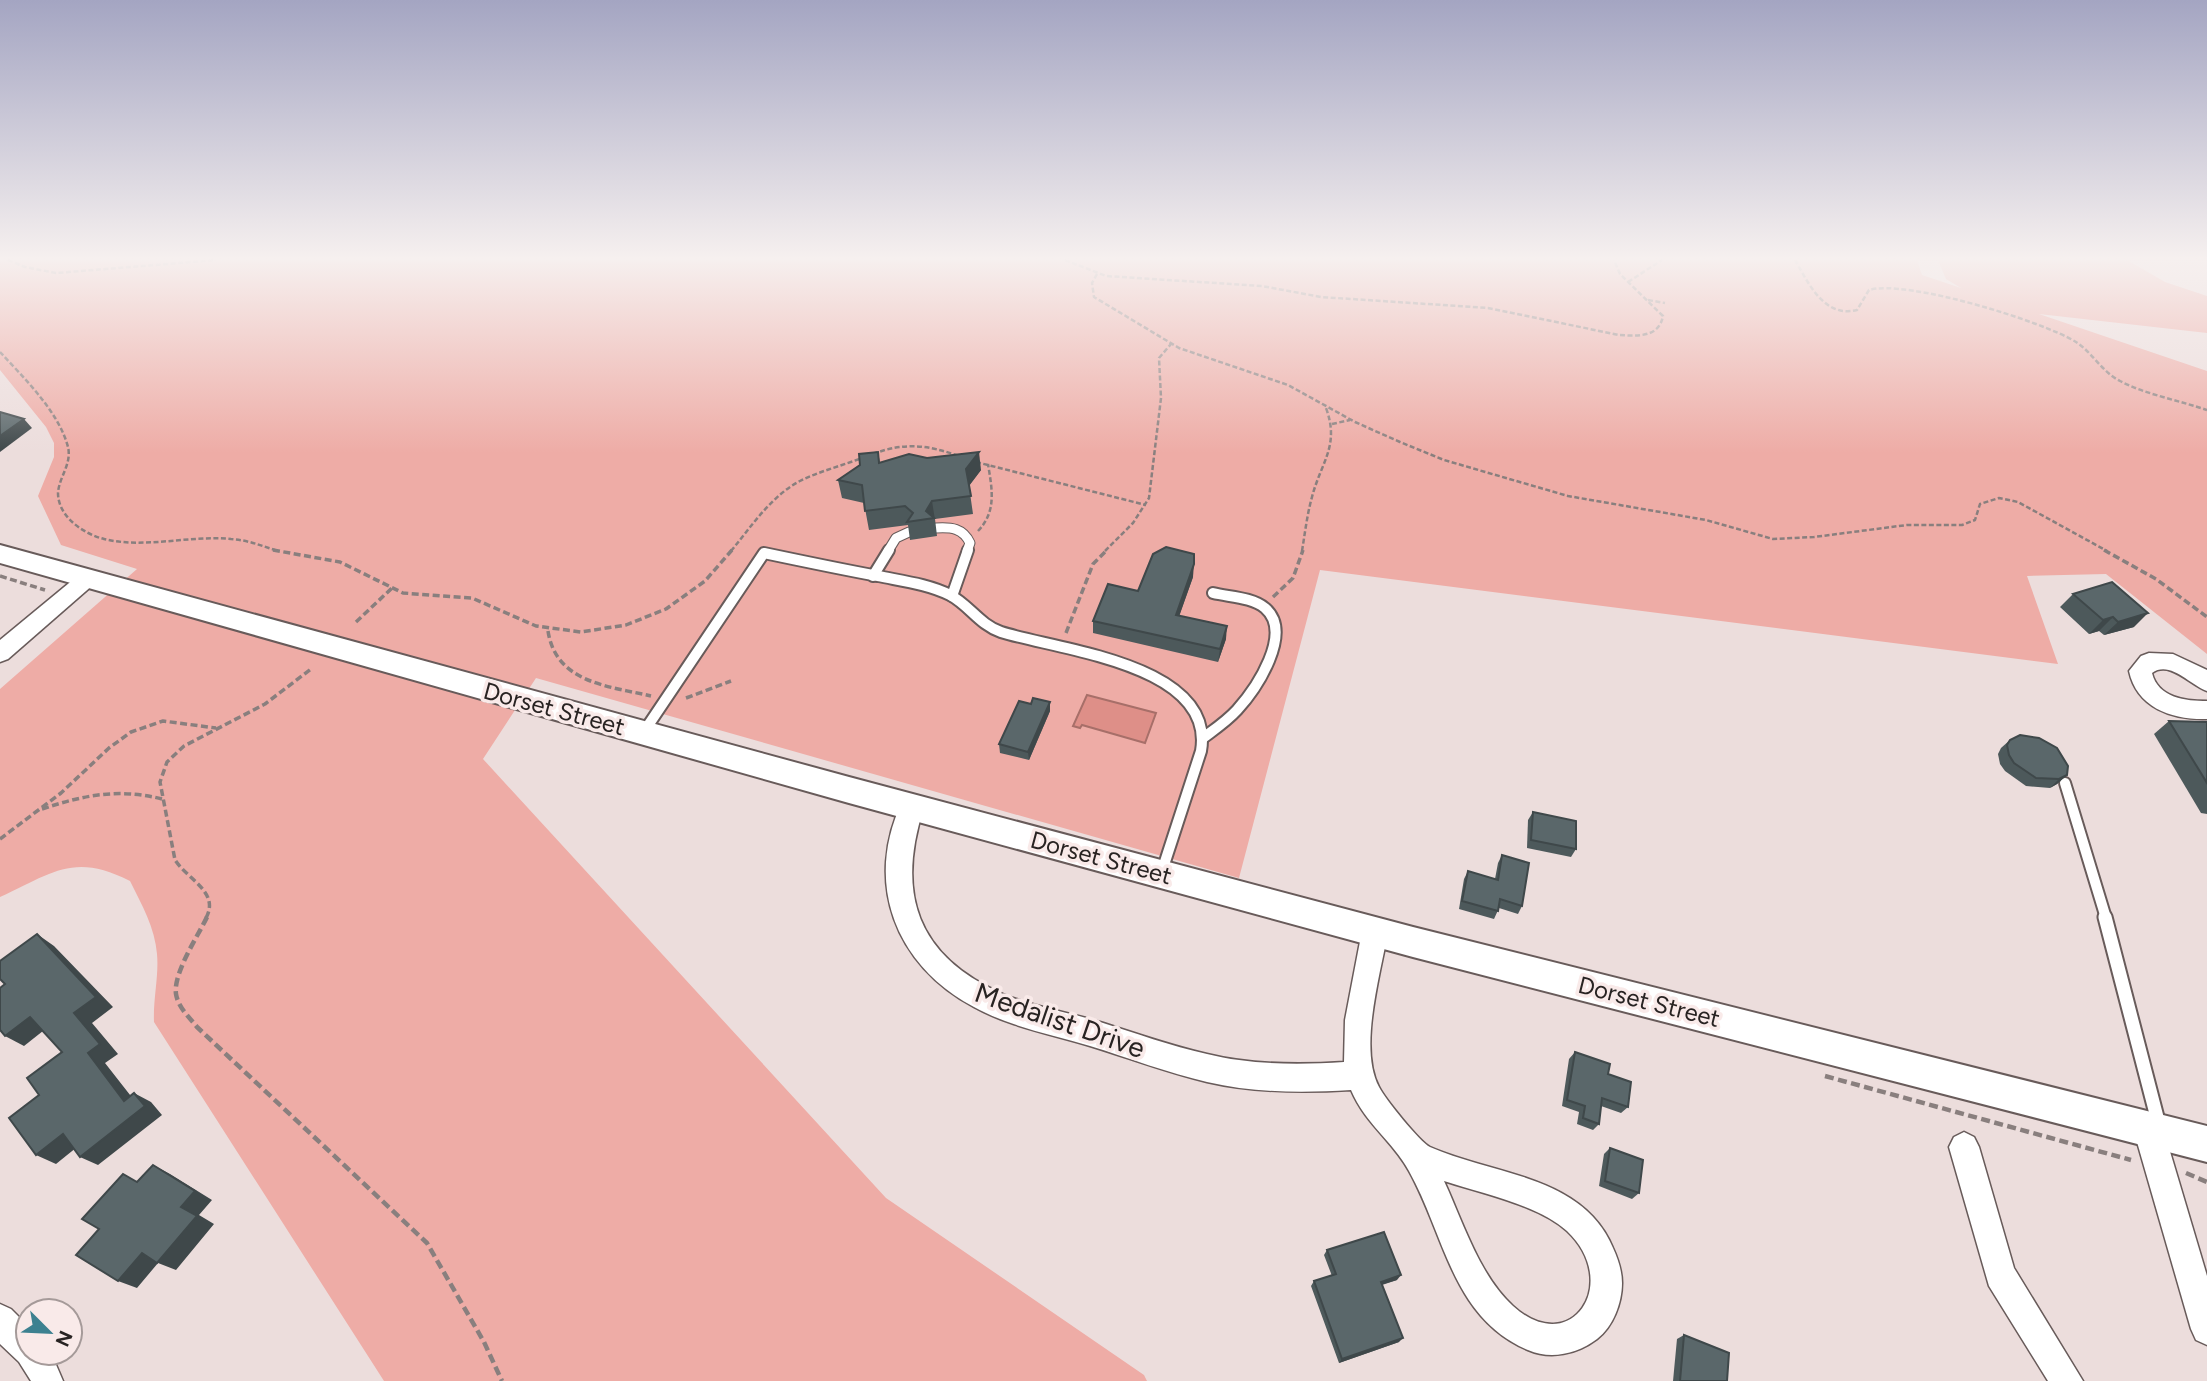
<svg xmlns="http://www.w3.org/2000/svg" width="2207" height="1381" viewBox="0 0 2207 1381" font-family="Figtree,sans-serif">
<rect width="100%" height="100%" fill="#ecdddc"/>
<path fill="#eeaca6" d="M0 260H1917L1922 275 1961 288 1946 279 1938 260H2127L2165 282 2207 296V333L2039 314 2207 371V654L2106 574 2027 576 2058 664 1320 570 1239 878 536 678 483 759 886 1198 1144 1375 1147 1381H384L154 1022C153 999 159 976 157 954 155 928 142 905 130 881 74 852 52 873 0 897V689L137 569 61 545 38 496 54 457V443L46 427 0 370Z"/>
<path fill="#de8f88" stroke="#a76f69" stroke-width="2" d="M1087 695 1156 713 1145 743 1082 725 1080 728 1073 726Z"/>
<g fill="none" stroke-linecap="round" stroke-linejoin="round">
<defs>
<g id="service-far2">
<path d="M936 528C951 527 963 528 970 543L967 551"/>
<path d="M888 551 896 538 909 532"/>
</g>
<g id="service-far1">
<path d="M873 576 889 550"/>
<path d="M952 596 968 550"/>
<path d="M643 733 764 553C802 561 840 569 878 576 902 581 928 584 950 595 969 605 980 625 1001 632 1058 650 1216 664 1201 751L1161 874"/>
<path d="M1203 738C1215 729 1227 721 1237 710 1256 689 1294 633 1265 608 1252 597 1229 597 1213 593"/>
<path d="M2065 783 2106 918"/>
</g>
<path id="service" d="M2105 917 2159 1125"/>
<g id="minor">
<path d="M87 571 94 574 98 579 94 584 8 659 0 662V640L80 574Z"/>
<path d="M2149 653 2173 654 2207 670V691C2190 685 2170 660 2152 673 2158 698 2186 701 2207 701V719C2172 720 2137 708 2129 671L2141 656Z"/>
<path d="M912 797 921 800 924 807C896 893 916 956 1003 994 1033 1007 1068 1012 1100 1022 1135 1033 1171 1046 1207 1054 1251 1065 1299 1065 1344 1062L1345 1020 1362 931 1366 923 1375 919 1384 923 1388 931C1381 973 1358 1048 1379 1087 1385 1099 1420 1142 1430 1147 1493 1175 1583 1175 1613 1248 1618 1259 1622 1271 1622 1283 1622 1303 1613 1327 1597 1339 1577 1354 1551 1360 1528 1350 1452 1318 1445 1235 1409 1171 1392 1140 1366 1125 1351 1090 1303 1093 1254 1093 1207 1082 1168 1073 1129 1058 1090 1046 1051 1034 1010 1027 974 1007 895 965 863 882 903 800ZM1444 1181C1480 1193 1539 1205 1567 1231 1622 1283 1571 1359 1513 1306 1479 1275 1463 1222 1444 1181Z"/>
<path d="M2148 1113 2158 1118 2163 1128 2207 1276V1345L2196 1340 2191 1329 2133 1128 2138 1118Z"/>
<path d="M1964 1132 1974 1137 1979 1147 2014 1268 2083 1381H2048L1989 1286 1949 1147 1954 1137Z"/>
<path d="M0 1304 11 1309 28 1326V1353H51L63 1381H31L19 1362 0 1344Z"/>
</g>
<path id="tertiary" d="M0 545 849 777 1413 927 2207 1126V1162L1413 957 849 803 0 563Z"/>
</defs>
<use href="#service-far2" stroke="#685b5a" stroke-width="11"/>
<use href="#service-far1" stroke="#685b5a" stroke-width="14"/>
<use href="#service" stroke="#685b5a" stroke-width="17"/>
<use href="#minor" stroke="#685b5a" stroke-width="3"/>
<use href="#tertiary" stroke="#685b5a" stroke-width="4"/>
<g stroke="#897f7e" stroke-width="2.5" stroke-dasharray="5 2.5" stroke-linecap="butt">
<path d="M8 260 25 267 56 273 216 260"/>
<path d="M1065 260 1106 276 1262 286 1321 297 1488 308 1619 335C1637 336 1659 338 1663 316L1620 274 1614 260"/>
<path d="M1795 260C1809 284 1824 318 1857 310L1869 290C1906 279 2042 321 2076 342 2092 352 2102 372 2120 381 2144 394 2181 401 2207 410"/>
<path d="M1097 274 1092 283 1094 297 1179 348 1288 385 1355 422 1400 442 1444 460 1568 496 1706 520 1773 539 1814 537 1907 525H1962L1975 520 1980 504 1999 498 2018 502 2107 551"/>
<path d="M1628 282 1662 260"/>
<path d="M1648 300 1665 303"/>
<path d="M0 352C24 378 59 412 68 447 72 464 59 477 58 493 58 517 84 534 104 539 145 549 189 535 231 539 248 540 262 546 278 551"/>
<path d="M1332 424 1350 420"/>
<path d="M873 454C904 442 928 445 959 456"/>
<path d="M976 462 1146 505"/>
<path d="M978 531C997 511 992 489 988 464"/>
<path d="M731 551C751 527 771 496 800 481 820 471 841 466 862 458"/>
<path d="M1105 551 1133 523 1149 498 1161 398 1159 358 1171 344"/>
<path d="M1302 551C1305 533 1307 515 1312 497 1321 462 1340 446 1326 408"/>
</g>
<g stroke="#897f7e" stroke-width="3.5" stroke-dasharray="7 3.5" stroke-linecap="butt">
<path d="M273 550 340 562 403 593 472 598 536 626 581 632 626 625 666 609 705 581 732 550"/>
<path d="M2104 550 2156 579 2207 617"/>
<path d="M0 576 45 590"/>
<path d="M1273 597 1293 578 1303 550"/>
<path d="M356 622 392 588"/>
<path d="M548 631C556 683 608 686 651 696"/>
<path d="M1066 633 1093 564 1107 550"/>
<path d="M686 698 731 681"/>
<path d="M42 809C84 795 119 788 162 799"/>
<path d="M0 839 61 793 109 748 131 732 163 721 216 728"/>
<path d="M206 918C220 892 188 880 175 860L160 782 167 762 184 746 265 704 311 669"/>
</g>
<g stroke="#897f7e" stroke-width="4.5" stroke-dasharray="9 4.5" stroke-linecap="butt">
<path d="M207 917C198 936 173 973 176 994 178 1007 189 1017 197 1027L427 1243 484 1342 502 1381"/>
<path d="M1825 1076 2131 1160"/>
<path d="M2186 1173 2207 1182"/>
</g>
<use href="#service-far2" stroke="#fff" stroke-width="9"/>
<use href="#service-far1" stroke="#fff" stroke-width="10"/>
<use href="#service" stroke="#fff" stroke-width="13"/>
<use href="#minor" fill="#fff" fill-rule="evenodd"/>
<use href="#tertiary" fill="#fff" fill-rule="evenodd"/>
</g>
<g fill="#4d595b">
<path d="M878 452 880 463 981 470 969 486 973 514 935 519 937 536 910 540 908 525 869 530 864 503 842 498 838 480Z"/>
<path d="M1193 577 1179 616 1226 639 1218 662 1093 633V621L1138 591Z"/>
<path d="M2073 594 2134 627 2104 635 2099 631 2089 634 2060 607Z"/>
<path d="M1031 704 1050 711 1029 760 1000 753 999 744Z"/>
<path d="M2169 721 2207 722V814L2201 813 2154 734Z"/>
<path d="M2010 740 2067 775 2057 784 2050 788 2026 786 2005 771 2000 764 1998 754 2001 748Z"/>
<path d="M1533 812 1576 849 1571 857 1527 848 1528 820Z"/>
<path d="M1502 855 1522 906 1518 914 1499 908 1494 919 1459 909 1464 879 1468 871 1495 879 1498 863Z"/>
<path d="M1575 1052 1608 1074 1628 1107 1621 1113 1601 1106 1599 1124 1593 1130 1577 1124 1579 1112 1562 1106 1569 1059Z"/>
<path d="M1610 1148 1639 1193 1632 1199 1599 1186 1604 1154Z"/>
<path d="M1327 1250 1397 1280 1382 1285 1399 1342 1339 1363 1311 1286 1314 1281 1332 1276 1324 1255Z"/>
<path d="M1684 1335 1727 1381H1673L1677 1339Z"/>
</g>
<g fill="#3f484a">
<path d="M24 419 32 428 0 452V436Z"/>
<path d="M979 452 981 470 968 487 966 469Z"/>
<path d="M932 501 935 520 934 518 926 511Z"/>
<path d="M1194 564 1193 577 1175 628 1176 615Z"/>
<path d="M2148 613 2134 627 2104 635 2118 622Z"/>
<path d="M2113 617 2099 631 2089 634 2103 620Z"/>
<path d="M1227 626 1226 639 1218 662 1220 649Z"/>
<path d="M1050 702V711L1029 760 1028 752Z"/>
<path d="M2067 775 2057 784 2050 788 2059 779Z"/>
<path d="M37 934 54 946 113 1007 92 1023 118 1054 105 1063 141 1109 134 1093 151 1102 162 1115 98 1165 80 1157 88 1053 74 1013Z"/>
<path d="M30 1017 48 1027 24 1046 5 1036Z"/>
<path d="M63 1134 82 1143 56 1164 36 1155Z"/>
<path d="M153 1165 170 1174 212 1200 199 1215 214 1224 176 1270 158 1263 137 1288 118 1281 181 1207Z"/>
<path d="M1401 1275 1397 1280 1377 1286 1381 1282Z"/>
<path d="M1403 1338 1399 1342 1339 1363 1342 1359Z"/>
</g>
<g fill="#5a676a" stroke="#3f484a" stroke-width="2">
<path d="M0 412 24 419 0 436Z"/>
<path d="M878 452 879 463 909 454 927 458 979 452 966 469 971 496 932 501 926 511 934 518 907 522 913 513 905 506 865 511 862 485 838 480 860 465 859 454Z"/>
<path d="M1166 547 1194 554V564L1176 615 1227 626 1220 649 1093 621 1108 584 1138 591 1153 554Z"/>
<path d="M2112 582 2148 613 2118 622 2113 617 2103 620 2073 594Z"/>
<path d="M1033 698 1050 702 1028 752 999 744 1019 701 1031 704Z"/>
<path d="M2169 721 2207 722V783Z"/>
<path d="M2020 735 2039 738 2057 748 2068 766 2067 775 2059 779 2036 778 2014 763 2009 755 2007 745 2010 740Z"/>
<path d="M1533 812 1576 821V849L1531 840Z"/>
<path d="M1502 855 1529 863 1522 906 1500 899 1498 911 1462 901 1468 871 1498 880Z"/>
<path d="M37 934 96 997 74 1013 100 1044 88 1053 124 1101 134 1093 145 1106 80 1157 63 1134 36 1155 9 1118 39 1095 27 1078 62 1052 30 1017 5 1036 0 1030V988L5 984 0 979V961Z"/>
<path d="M1575 1052 1610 1064 1608 1074 1631 1082 1628 1107 1602 1098 1599 1124 1583 1118 1585 1106 1567 1100Z"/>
<path d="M1610 1148 1643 1160 1639 1193 1605 1181Z"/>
<path d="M153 1165 195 1191 181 1207 197 1216 157 1263 142 1253 118 1281 76 1255 99 1229 82 1219 123 1174 137 1182Z"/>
<path d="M1384 1232 1401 1275 1381 1282 1403 1338 1342 1359 1314 1281 1336 1274 1327 1250Z"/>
<path d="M1684 1335 1729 1353 1727 1381H1680Z"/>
</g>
<linearGradient id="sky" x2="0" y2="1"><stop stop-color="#a4a5c2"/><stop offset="0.57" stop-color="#f6f0ef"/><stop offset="1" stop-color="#f6f0ef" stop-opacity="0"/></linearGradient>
<rect width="2207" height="453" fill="url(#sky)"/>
<g text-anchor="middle" stroke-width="7" stroke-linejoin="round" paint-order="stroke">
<g font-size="24" fill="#282322" stroke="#f9eae9">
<text transform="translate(554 709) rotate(15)" y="8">Dorset Street</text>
<text transform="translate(1101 858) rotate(15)" y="8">Dorset Street</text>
<text transform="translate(1649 1002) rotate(14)" y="8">Dorset Street</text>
</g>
<g font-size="28" fill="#282322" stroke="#f9eae9">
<text transform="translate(1060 1020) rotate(19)" y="10">Medalist Drive</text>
</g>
</g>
<g transform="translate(49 1332) rotate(114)"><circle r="33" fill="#f9eae9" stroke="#a59a99" stroke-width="2"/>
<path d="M0-5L12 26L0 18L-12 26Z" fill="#3d8190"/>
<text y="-10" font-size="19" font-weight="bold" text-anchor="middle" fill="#282322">N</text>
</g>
</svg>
